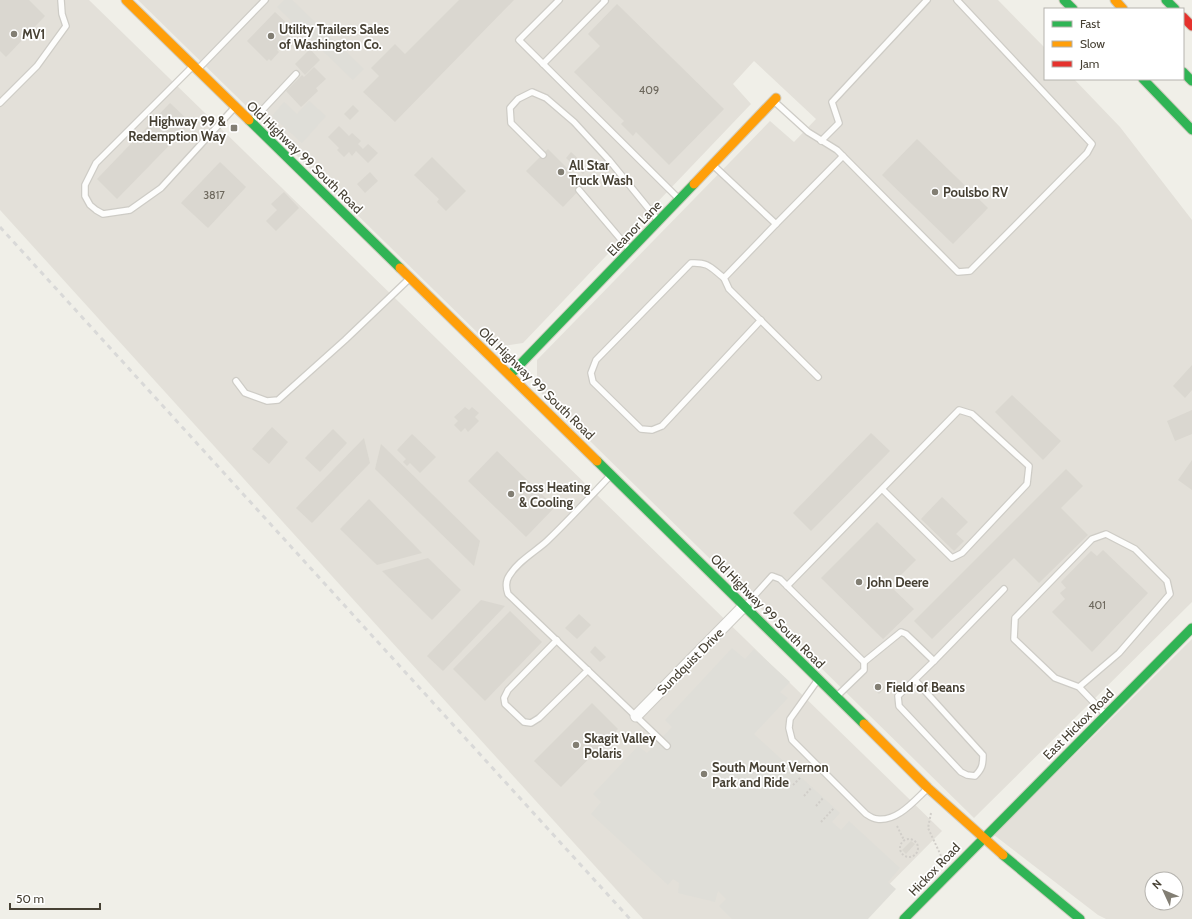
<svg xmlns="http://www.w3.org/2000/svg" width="1192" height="919" viewBox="0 0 1192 919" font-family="Cabin,sans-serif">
<rect width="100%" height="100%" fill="#f0efe8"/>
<g fill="#e3e0d9" fill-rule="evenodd">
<path d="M0 0H89L942 831 855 919H643L0 210Z"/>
<path d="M138 0H998L1045 48V79H1074L1120 127 1192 220V602L974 818 537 389V360L770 121 794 142 816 119 754 61 733 84 751 104 523 343 504 346 485 340Z"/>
<path d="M1192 639V919H1106L1098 915 994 835ZM1152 879H1176V903H1152Z"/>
</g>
<g fill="#dfded8">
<path d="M284 0H292L364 69 353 80 277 7Z"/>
<path d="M309 101 326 116 302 143 272 116 284 102 297 114Z"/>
<path d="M732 648 745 659 754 649 790 682 780 692 788 698 754 734 840 813 832 822 841 830 849 821 900 868 888 882 896 889 868 919H732L719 906 726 899 718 891 715 902 678 893 679 883 673 879 668 885 591 814 601 802 593 794 638 746 647 753 672 727 665 720Z"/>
</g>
<g fill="#dad7d0">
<path d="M0 0H29L45 16 6 57 0 51Z"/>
<path d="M459 0H514L395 122 363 92 379 76 371 68 395 44 405 54Z"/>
<path d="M617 4 724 109 669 165 636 132 633 136 621 124 624 121 574 72 600 46 588 34Z"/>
<path d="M275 12 295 31 277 50 279 52 271 61 269 59 267 61 247 41Z"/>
<path d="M310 49 320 60 305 75 295 64Z"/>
<path d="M314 67 326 79 316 88 318 91 301 107 286 91 302 75 304 77Z"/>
<path d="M170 103 191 123 117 199 97 179Z"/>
<path d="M353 105 359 111 350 120 344 114Z"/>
<path d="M339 126 349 136 352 133 361 141 358 144 363 149 368 144 378 153 368 163 356 151 352 156 349 152 344 157 337 150 339 148 328 137Z"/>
<path d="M917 139 988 208 953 244 882 175Z"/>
<path d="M548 149 584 185 563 207 526 171Z"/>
<path d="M571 152 588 168 583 174 566 158Z"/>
<path d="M432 157 466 191 446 211 437 202 439 199 414 175Z"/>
<path d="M220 162 246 187 208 228 181 203Z"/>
<path d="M370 172 378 181 365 193 357 184Z"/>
<path d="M284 192 299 208 276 231 266 221 277 210 271 204Z"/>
<path d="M1192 365V390L1185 398 1173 386Z"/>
<path d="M1012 395 1061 441 1043 460 995 412Z"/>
<path d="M465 407 469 410 472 407 479 413 475 417 479 421 468 432 465 428 461 432 454 425 458 421 454 417Z"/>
<path d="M1192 410V434L1175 441 1167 421Z"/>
<path d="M272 427 288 442 269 464 252 449Z"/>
<path d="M333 429 347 443 320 472 305 458Z"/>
<path d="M871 433 890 451 811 531 793 513Z"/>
<path d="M412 434 436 457 420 473 410 463 407 466 403 462 406 459 397 450Z"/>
<path d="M364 438 370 463 312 523 296 508Z"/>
<path d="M381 444 480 541 474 566 375 469Z"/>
<path d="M497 451 555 507 526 537 468 481Z"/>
<path d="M1192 460V490L1178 480Z"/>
<path d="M1066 469 1083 486 1061 508 1088 535 1039 583 1014 558 932 639 914 621Z"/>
<path d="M942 497 968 522 956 534 964 541 954 551 921 519Z"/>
<path d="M369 499 422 553 377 565 340 529Z"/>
<path d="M877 522 916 560 890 586 914 609 883 639 821 578Z"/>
<path d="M1103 550 1148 593 1092 652 1052 612 1065 599 1060 593 1066 588 1061 582 1091 551 1097 556Z"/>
<path d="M428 558 461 590 432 620 382 571Z"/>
<path d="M481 600 505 606 443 671 427 656Z"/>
<path d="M510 611 542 642 485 701 453 669Z"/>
<path d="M579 614 591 625 577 639 565 628Z"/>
<path d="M595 646 606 657 600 662 590 652Z"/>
<path d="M878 681 885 688 879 694 872 687Z"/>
<path d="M592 703 618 729 561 787 534 761Z"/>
<path d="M911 841 915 844 906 854 902 850Z"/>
</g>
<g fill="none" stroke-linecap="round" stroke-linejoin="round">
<defs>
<g id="lane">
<path d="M559 0 519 40 679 199"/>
<path d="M543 64 605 1 604 0"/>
<path d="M193 66 96 163 85 185V196L90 205 96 210 103 214 130 210 161 188 235 107"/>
<path d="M199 68 265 0"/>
<path d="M775 102 808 132 837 150 958 272 970 271 1087 153 1092 144 957 0"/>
<path d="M0 103 37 66 66 26 62 14 61 0"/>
<path d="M252 121 296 74"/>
<path d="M821 141 839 123 832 102 927 0"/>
<path d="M543 155 511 123 510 108 518 99 532 92 546 98 574 122 609 160 657 219"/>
<path d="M714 166 776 224 724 278 729 289 818 377"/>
<path d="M579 190 629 249"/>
<path d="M776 224 843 156"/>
<path d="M724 278C711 268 709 262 691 263L596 360 591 373 593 382 641 429 652 430 662 426 761 320"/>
<path d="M236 381 245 393 267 401 278 400 345 340 410 278"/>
<path d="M610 476C589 498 569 520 547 541 535 552 518 561 509 576 505 582 506 588 508 594L667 746"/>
<path d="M787 586 959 410 972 414 1029 466 1027 484 962 553 952 558 882 489"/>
<path d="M745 606 772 576 780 579 864 662V670L836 697"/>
<path d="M557 640 508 690 504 698 505 704 524 722 531 723 539 718 588 670"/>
<path d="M864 662 901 632 906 634 934 661 1004 589"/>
<path d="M915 680 983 755C983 765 982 769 975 776L967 775 961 772 899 706 898 696 934 661"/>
<path d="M817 681 790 719 789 728 792 740 866 814C869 816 874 819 877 819 897 822 914 801 927 789"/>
<path d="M1079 687 1119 653 1170 594 1167 581 1135 549 1106 534 1092 539 1015 618 1014 639 1055 678 1079 687 1105 714"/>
</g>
<path id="street" d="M636 716 744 606"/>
<g id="fast">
<path d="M1064 0 1073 9"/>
<path d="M1166 0 1175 9"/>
<path d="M1183 72 1192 81"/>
<path d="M1143 79 1192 130"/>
<path d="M249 120 400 268"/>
<path d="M510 375 694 184"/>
<path d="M597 461 864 724"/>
<path d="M1003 855 1080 919"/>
<path d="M904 919 1192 628"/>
</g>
<g id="slow">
<path d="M126 0 249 120"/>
<path d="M1115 0 1123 9"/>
<path d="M694 184 776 98"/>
<path d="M400 268 597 461"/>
<path d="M864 724 928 788 1003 855"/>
</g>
<path id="jam" d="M1183 17 1192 26"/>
</defs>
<use href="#lane" stroke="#ceccc6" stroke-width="8"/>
<use href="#street" stroke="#ceccc6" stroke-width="13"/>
<use href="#fast" stroke="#d0ccbf" stroke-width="11"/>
<use href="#slow" stroke="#d0ccbf" stroke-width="11"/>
<use href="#jam" stroke="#d0ccbf" stroke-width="11"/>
<g stroke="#d1cec9" stroke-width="2" stroke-dasharray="2 2" stroke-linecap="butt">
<path d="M793 785 801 777"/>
<path d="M804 796 812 787"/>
<path d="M816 806 823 798"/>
<path d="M931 813 928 828 943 860"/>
<path d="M821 822 834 808"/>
<path d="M897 826 904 840"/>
<circle cx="909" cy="848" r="9"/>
</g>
<use href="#lane" stroke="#fdfdfc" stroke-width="5.5"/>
<use href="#street" stroke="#fdfdfc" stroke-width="11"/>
<use href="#fast" stroke="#30b455" stroke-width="9"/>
<use href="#slow" stroke="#ff9f0a" stroke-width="9"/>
<use href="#jam" stroke="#e5322d" stroke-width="9"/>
<path stroke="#d9d9d8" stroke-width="3" stroke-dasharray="5 5" stroke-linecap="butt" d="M0 227 630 919"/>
</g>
<g fill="#827e73" stroke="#fff" stroke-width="1.5">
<circle cx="14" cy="34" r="4"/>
<circle cx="271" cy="36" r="4"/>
<rect x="230" y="124" width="8" height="8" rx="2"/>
<circle cx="561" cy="172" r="4"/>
<circle cx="935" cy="192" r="4"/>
<circle cx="511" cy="494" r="4"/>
<circle cx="859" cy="582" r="4"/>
<circle cx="878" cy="687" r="4"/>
<circle cx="576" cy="745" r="4"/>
<circle cx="704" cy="774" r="4"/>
</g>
<g text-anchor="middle" stroke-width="3.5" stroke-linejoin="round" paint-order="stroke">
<g font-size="11" fill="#6c675c">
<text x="649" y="94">409</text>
<text x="214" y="199">3817</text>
<text x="1097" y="609">401</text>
</g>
<g font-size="13" font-weight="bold" fill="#474134" stroke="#fff" text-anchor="start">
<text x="279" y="34">Utility Trailers Sales<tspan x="279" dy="15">of Washington Co.</tspan></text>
<text x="22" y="39">MV1</text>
<text x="226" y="126" text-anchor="end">Highway 99 &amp;<tspan x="226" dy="15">Redemption Way</tspan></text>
<text x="569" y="170">All Star<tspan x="569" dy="15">Truck Wash</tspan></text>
<text x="943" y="197">Poulsbo RV</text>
<text x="519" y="492">Foss Heating<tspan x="519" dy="15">&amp; Cooling</tspan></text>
<text x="867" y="587">John Deere</text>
<text x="886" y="692">Field of Beans</text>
<text x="584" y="743">Skagit Valley<tspan x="584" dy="15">Polaris</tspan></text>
<text x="712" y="772">South Mount Vernon<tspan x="712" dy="15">Park and Ride</tspan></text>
</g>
<g font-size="13" fill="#474134" stroke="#fff">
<text transform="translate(305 157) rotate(44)" y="5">Old Highway 99 South Road</text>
<text transform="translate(634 228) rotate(-46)" y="5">Eleanor Lane</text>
<text transform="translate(537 383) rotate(44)" y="5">Old Highway 99 South Road</text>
<text transform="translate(768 611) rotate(45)" y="5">Old Highway 99 South Road</text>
<text transform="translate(690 661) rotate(-45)" y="5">Sundquist Drive</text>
<text transform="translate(1078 724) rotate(-45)" y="5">East Hickox Road</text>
<text transform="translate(934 869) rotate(-46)" y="5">Hickox Road</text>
</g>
</g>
<rect x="1044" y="8" width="140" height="72" fill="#ffffff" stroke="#b5b3ae"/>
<rect x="1052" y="21" width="20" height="6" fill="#30b455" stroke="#b5b3ae"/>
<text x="1080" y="28" font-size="12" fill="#474134">Fast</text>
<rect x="1052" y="41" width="20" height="6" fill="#ff9f0a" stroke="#b5b3ae"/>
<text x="1080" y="48" font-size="12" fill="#474134">Slow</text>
<rect x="1052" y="61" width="20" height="6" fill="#e5322d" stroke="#b5b3ae"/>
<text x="1080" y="68" font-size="12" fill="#474134">Jam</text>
<g transform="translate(1164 891) rotate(314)"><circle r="19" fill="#ffffff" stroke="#b5b3ae"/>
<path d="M0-3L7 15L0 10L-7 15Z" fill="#827e73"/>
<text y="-6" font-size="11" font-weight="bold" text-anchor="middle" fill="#474134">N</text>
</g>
<path d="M10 903v6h90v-6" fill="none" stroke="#474134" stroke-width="2"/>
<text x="16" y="903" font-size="12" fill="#474134" stroke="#ffffff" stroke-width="3" paint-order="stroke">50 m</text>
</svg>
